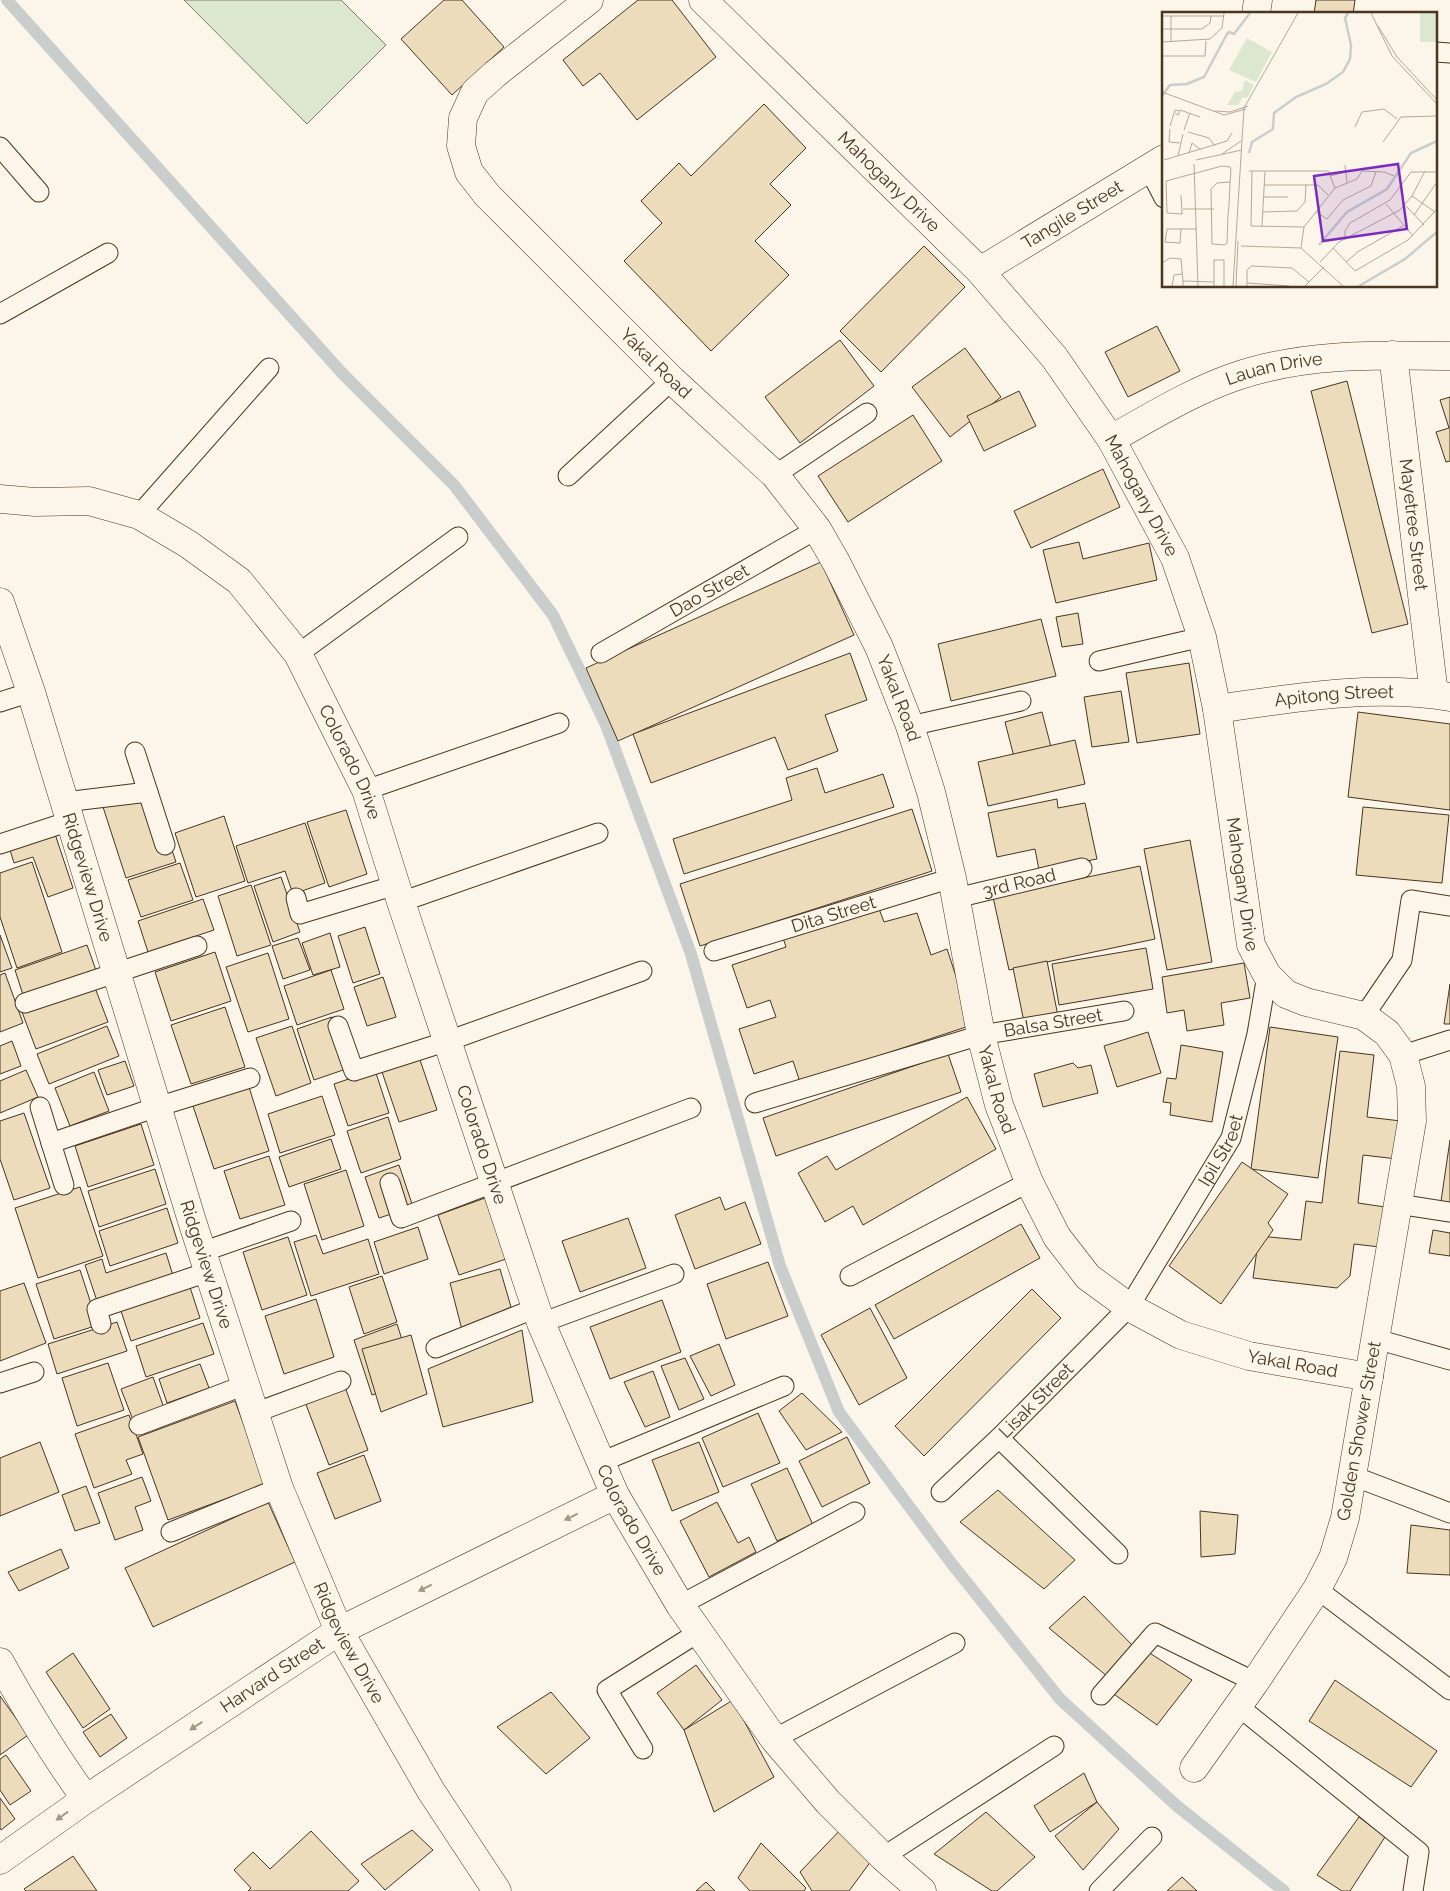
<svg xmlns="http://www.w3.org/2000/svg" width="1450" height="1891" viewBox="0 0 1450 1891" font-family="Raleway,sans-serif">
<rect width="100%" height="100%" fill="#fbf6e9"/>
<path fill="#dce7d0" stroke="#887966" d="M184 0H341L386 45 307 124Z"/>
<g fill="none" stroke-linecap="round" stroke-linejoin="round">
<path stroke="#c9cecd" stroke-width="12" d="M7 0 342 373 454 485 553 615 606 725 691 954 780 1266 839 1412 952 1564 1060 1699 1177 1806 1284 1891"/>
</g>
<g fill="#ecdcbc" stroke="#4a3520">
<path d="M444 0H462L504 47 452 95 401 39Z"/>
<path d="M638 0H672L716 57 637 120 600 73 583 86 563 60Z"/>
<path d="M1316 0H1355L1353 14H1314Z"/>
<path d="M764 104 806 148 770 184 791 205 755 241 789 275 711 351 624 261 662 223 641 201 679 163 691 176Z"/>
<path d="M924 246 965 287 881 372 840 331Z"/>
<path d="M1157 326 1180 371 1128 397 1105 352Z"/>
<path d="M840 340 874 386 800 443 765 397Z"/>
<path d="M965 348 1001 397 950 437 912 387Z"/>
<path d="M1347 381 1408 624 1372 633 1311 391Z"/>
<path d="M1019 391 1036 426 984 451 967 416Z"/>
<path d="M1450 397V461L1446 462 1436 432 1449 428 1440 400Z"/>
<path d="M913 415 942 461 848 522 818 476Z"/>
<path d="M1103 469 1120 507 1031 548 1014 511Z"/>
<path d="M1079 542 1083 559 1149 543 1157 580 1056 603 1043 550Z"/>
<path d="M821 562 854 635 618 741 586 668Z"/>
<path d="M1078 613 1083 644 1062 647 1056 617Z"/>
<path d="M1041 619 1056 676 951 701 938 644Z"/>
<path d="M850 653 867 700 825 715 838 751 788 770 775 737 651 783 633 734Z"/>
<path d="M1189 663 1200 734 1137 743 1126 673Z"/>
<path d="M1121 691 1129 742 1092 747 1084 697Z"/>
<path d="M1042 712 1051 747 1014 757 1005 722Z"/>
<path d="M1358 712 1450 724V810L1348 797Z"/>
<path d="M1075 740 1085 784 988 806 978 762Z"/>
<path d="M817 768 825 793 883 774 894 807 684 874 673 839 792 800 786 778Z"/>
<path d="M152 791 176 862 126 878 103 807Z"/>
<path d="M1057 799 1058 808 1085 803 1097 859 1039 870 1035 849 997 857 988 813Z"/>
<path d="M1363 807 1449 815 1442 883 1356 875Z"/>
<path d="M912 809 932 871 700 946 680 884Z"/>
<path d="M346 810 367 874 329 887 307 822Z"/>
<path d="M224 816 245 881 196 897 175 833Z"/>
<path d="M305 823 325 883 293 894 285 871 248 883 236 846Z"/>
<path d="M55 834 73 888 48 897 33 857 14 863 10 850Z"/>
<path d="M1190 840 1212 962 1167 970 1144 849Z"/>
<path d="M32 862 62 952 17 968 0 917V873Z"/>
<path d="M180 863 193 900 141 917 128 880Z"/>
<path d="M1140 866 1155 939 1009 970 993 897Z"/>
<path d="M281 877 300 932 273 942 254 886Z"/>
<path d="M251 885 271 945 237 956 218 896Z"/>
<path d="M203 899 214 930 148 952 138 921Z"/>
<path d="M878 906 884 922 917 913 931 955 947 949 972 1025 800 1082 793 1061 754 1074 739 1029 776 1017 770 1000 747 1008 732 965 786 947 783 938Z"/>
<path d="M365 927 380 974 353 983 338 936Z"/>
<path d="M330 933 340 967 313 975 302 943Z"/>
<path d="M0 935 12 968 0 972Z"/>
<path d="M298 938 310 970 283 979 272 946Z"/>
<path d="M87 945 98 976 25 1001 15 970Z"/>
<path d="M1146 948 1153 989 1059 1005 1052 964Z"/>
<path d="M215 952 231 1001 171 1021 155 972Z"/>
<path d="M268 953 289 1019 248 1032 226 967Z"/>
<path d="M1047 961 1058 1016 1024 1022 1013 968Z"/>
<path d="M1244 963 1250 998 1221 1003 1224 1025 1187 1031 1184 1010 1167 1013 1162 977Z"/>
<path d="M331 970 344 1009 297 1025 284 986Z"/>
<path d="M5 973 23 1023 0 1032V975Z"/>
<path d="M383 977 396 1017 367 1026 354 987Z"/>
<path d="M1450 984V1024H1444Z"/>
<path d="M94 985 108 1022 36 1049 22 1012Z"/>
<path d="M225 1007 245 1067 191 1084 171 1025Z"/>
<path d="M332 1017 349 1068 314 1080 297 1029Z"/>
<path d="M107 1026 119 1056 49 1084 37 1054Z"/>
<path d="M292 1026 311 1083 276 1096 256 1038Z"/>
<path d="M1270 1027 1338 1037 1318 1178 1251 1169Z"/>
<path d="M1148 1032 1161 1073 1117 1087 1104 1046Z"/>
<path d="M12 1041 21 1066 0 1074V1046Z"/>
<path d="M1181 1045 1223 1052 1212 1122 1170 1115 1171 1103 1163 1102 1167 1078 1176 1079Z"/>
<path d="M1340 1051 1374 1055 1367 1117 1401 1121 1397 1159 1363 1155 1358 1203 1385 1207 1380 1247 1354 1244 1350 1276 1337 1288 1253 1278 1259 1236 1301 1240 1306 1201 1322 1203Z"/>
<path d="M948 1054 961 1092 776 1156 763 1118Z"/>
<path d="M419 1057 437 1110 399 1122 381 1069Z"/>
<path d="M125 1061 134 1086 107 1095 98 1070Z"/>
<path d="M1073 1063 1078 1068 1091 1065 1098 1093 1043 1107 1034 1074Z"/>
<path d="M26 1070 38 1097 0 1113V1081Z"/>
<path d="M375 1070 389 1113 348 1126 334 1084Z"/>
<path d="M94 1072 109 1111 70 1126 55 1088Z"/>
<path d="M249 1087 269 1151 214 1169 193 1106Z"/>
<path d="M322 1096 335 1135 280 1153 268 1114Z"/>
<path d="M967 1097 996 1149 863 1225 853 1206 825 1222 798 1173 827 1156 836 1170Z"/>
<path d="M24 1113 50 1188 14 1200 0 1159V1121Z"/>
<path d="M388 1117 401 1159 361 1173 347 1131Z"/>
<path d="M141 1124 154 1165 88 1187 75 1146Z"/>
<path d="M331 1139 341 1169 289 1187 279 1157Z"/>
<path d="M1450 1140V1209L1440 1208Z"/>
<path d="M269 1156 285 1205 240 1219 224 1171Z"/>
<path d="M1242 1162 1288 1194 1268 1223 1273 1230 1221 1304 1169 1266Z"/>
<path d="M399 1165 413 1207 379 1218 365 1177Z"/>
<path d="M155 1169 166 1204 99 1227 88 1191Z"/>
<path d="M346 1170 364 1226 322 1240 304 1184Z"/>
<path d="M80 1187 103 1256 38 1278 15 1208Z"/>
<path d="M720 1197 725 1210 745 1202 761 1244 695 1269 675 1215Z"/>
<path d="M485 1198 506 1259 459 1275 438 1215Z"/>
<path d="M167 1208 178 1243 110 1266 99 1231Z"/>
<path d="M628 1218 646 1268 580 1292 562 1241Z"/>
<path d="M1021 1224 1040 1258 894 1339 875 1305Z"/>
<path d="M418 1227 428 1259 384 1274 374 1242Z"/>
<path d="M1433 1230 1450 1233V1256L1429 1253Z"/>
<path d="M316 1235 323 1254 368 1239 379 1274 311 1296 294 1242Z"/>
<path d="M288 1237 307 1295 262 1310 243 1252Z"/>
<path d="M166 1253 175 1282 99 1307 85 1265 102 1259 106 1273Z"/>
<path d="M768 1262 788 1316 726 1339 707 1284Z"/>
<path d="M500 1269 511 1307 462 1330 450 1283Z"/>
<path d="M80 1270 98 1325 54 1339 36 1284Z"/>
<path d="M382 1276 397 1322 364 1334 349 1287Z"/>
<path d="M188 1281 200 1318 131 1341 119 1305Z"/>
<path d="M24 1283 46 1343 0 1361V1291Z"/>
<path d="M1032 1289 1061 1318 924 1456 895 1426Z"/>
<path d="M316 1299 334 1357 284 1374 265 1316Z"/>
<path d="M662 1300 681 1352 610 1379 590 1327Z"/>
<path d="M870 1308 907 1378 859 1405 821 1335Z"/>
<path d="M117 1322 127 1351 57 1374 48 1344Z"/>
<path d="M203 1323 214 1354 146 1377 136 1346Z"/>
<path d="M397 1324 415 1380 372 1395 354 1340Z"/>
<path d="M522 1330 533 1402 443 1427 428 1369Z"/>
<path d="M411 1335 427 1394 381 1412 362 1349Z"/>
<path d="M719 1344 735 1385 711 1396 690 1356Z"/>
<path d="M685 1358 704 1399 679 1410 661 1366Z"/>
<path d="M108 1363 124 1410 77 1426 62 1378Z"/>
<path d="M200 1364 209 1388 167 1403 159 1379Z"/>
<path d="M653 1371 670 1417 645 1427 624 1382Z"/>
<path d="M153 1377 164 1408 133 1420 121 1389Z"/>
<path d="M345 1387 368 1450 329 1465 305 1402Z"/>
<path d="M802 1393 842 1432 806 1450 779 1411Z"/>
<path d="M235 1401 266 1484 168 1520 138 1437Z"/>
<path d="M758 1413 780 1463 723 1487 702 1438Z"/>
<path d="M129 1415 143 1454 126 1460 132 1474 94 1488 75 1434Z"/>
<path d="M847 1437 870 1483 822 1507 799 1461Z"/>
<path d="M40 1442 59 1492 0 1516V1458Z"/>
<path d="M699 1442 719 1492 672 1511 652 1460Z"/>
<path d="M364 1455 381 1501 335 1519 317 1473Z"/>
<path d="M787 1468 813 1525 777 1541 751 1484Z"/>
<path d="M142 1477 151 1501 135 1507 143 1530 115 1540 98 1493Z"/>
<path d="M86 1486 100 1523 75 1531 62 1495Z"/>
<path d="M998 1490 1075 1560 1044 1589 960 1522Z"/>
<path d="M268 1502 295 1562 153 1627 125 1568Z"/>
<path d="M717 1502 738 1543 749 1537 756 1552 709 1577 680 1521Z"/>
<path d="M1200 1511 1238 1515 1235 1554 1201 1557Z"/>
<path d="M1411 1525 1450 1530V1575L1407 1573Z"/>
<path d="M61 1549 69 1568 19 1591 8 1572Z"/>
<path d="M1084 1596 1134 1647 1108 1677 1049 1628Z"/>
<path d="M1148 1652 1192 1680 1157 1725 1111 1692Z"/>
<path d="M73 1653 110 1709 83 1728 46 1672Z"/>
<path d="M696 1665 722 1700 684 1730 657 1693Z"/>
<path d="M1335 1680 1437 1751 1411 1787 1309 1721Z"/>
<path d="M551 1692 590 1738 546 1774 497 1727Z"/>
<path d="M0 1696 28 1735 0 1755Z"/>
<path d="M733 1700 774 1777 714 1812 684 1730Z"/>
<path d="M111 1714 127 1738 100 1757 83 1732Z"/>
<path d="M6 1755 31 1791 10 1805 0 1790V1759Z"/>
<path d="M1084 1773 1097 1802 1050 1832 1034 1806Z"/>
<path d="M0 1798 15 1819 1 1830 0 1828Z"/>
<path d="M1097 1802 1119 1829 1083 1870 1055 1836Z"/>
<path d="M986 1812 1035 1857 997 1891H992L934 1854Z"/>
<path d="M1359 1817 1385 1837 1350 1891H1342L1317 1875Z"/>
<path d="M844 1826 874 1857 849 1891H812L800 1872Z"/>
<path d="M412 1830 433 1850 385 1890 361 1864Z"/>
<path d="M311 1831 359 1881 348 1891H248L251 1888 234 1870 253 1852 270 1869Z"/>
<path d="M761 1843 806 1888 804 1891H750L738 1878Z"/>
<path d="M73 1856 97 1891H26L24 1889Z"/>
<path d="M1182 1877 1197 1891H1167Z"/>
<path d="M706 1882 715 1891H696Z"/>
</g>
<g fill="none" stroke-linecap="round" stroke-linejoin="round">
<defs>
<g id="lane">
<path d="M1436 52 1450 53"/>
<path d="M0 147 39 192"/>
<path d="M1149 169 1164 198"/>
<path d="M0 314 108 253"/>
<path d="M775 475 867 413"/>
<path d="M568 476 672 380"/>
<path d="M139 515 269 368"/>
<path id="s1" d="M601 653 817 529"/>
<path d="M298 654 458 537"/>
<path d="M1099 661 1202 637"/>
<path d="M0 702 31 692"/>
<path d="M910 726 1021 701"/>
<path d="M135 752 165 845"/>
<path d="M366 790 559 723"/>
<path d="M65 802 148 792"/>
<path d="M0 844 70 821"/>
<path d="M296 898 300 914 396 885"/>
<path id="s2" d="M956 898 1082 868"/>
<path d="M401 902 598 833"/>
<path id="s3" d="M714 951 952 878"/>
<path d="M25 1003 197 946"/>
<path d="M1364 1016 1402 960 1411 900 1450 906"/>
<path d="M338 1026 354 1071 448 1041 642 971"/>
<path d="M1403 1055 1450 1040"/>
<path id="s4" d="M755 1103 981 1035 1124 1011"/>
<path d="M40 1107 64 1185"/>
<path d="M51 1143 157 1107 250 1078"/>
<path d="M390 1183 401 1218 691 1108"/>
<path d="M1398 1204 1450 1212"/>
<path d="M202 1252 291 1221"/>
<path d="M850 1276 1029 1182"/>
<path d="M541 1323 674 1274"/>
<path d="M101 1324 97 1309 208 1272"/>
<path d="M1376 1339 1450 1360"/>
<path d="M436 1348 536 1308"/>
<path d="M0 1383 34 1372"/>
<path d="M254 1413 341 1381"/>
<path d="M139 1425 245 1385"/>
<path d="M999 1438 1118 1554"/>
<path d="M601 1462 784 1386"/>
<path d="M1353 1476 1450 1513"/>
<path id="s5" d="M941 1492 999 1438 1129 1307 1231 1138 1257 1034 1267 975"/>
<path d="M171 1532 279 1488"/>
<path d="M1317 1589 1450 1690"/>
<path d="M680 1605 855 1512"/>
<path d="M1101 1695 1155 1633 1255 1682"/>
<path d="M1238 1706 1419 1852 1413 1891"/>
<path d="M774 1739 955 1643"/>
<path d="M643 1749 607 1690 699 1632"/>
<path d="M883 1857 1054 1746"/>
<path d="M1099 1891 1152 1837"/>
</g>
<g id="street">
<path id="s6" d="M589 0 495 74 475 92 463 118 461 146 469 172 487 195 672 380 775 475 817 529 836 562 879 647 910 726 931 792 952 878 981 1035 999 1105 1029 1182 1057 1237 1088 1277 1129 1307 1181 1335 1249 1356 1369 1377"/>
<path id="s7" d="M703 0 980 271 1054 357 1111 439 1175 558 1202 637 1217 709 1251 945 1267 975 1286 994 1306 1002 1364 1016 1387 1033 1403 1055 1411 1086 1412 1121 1345 1518 1333 1558 1317 1589 1255 1682 1194 1768"/>
<path d="M1256 14 1258 0"/>
<path id="s8" d="M980 271 1164 159"/>
<path id="s9" d="M1393 355 1434 694"/>
<path id="s10" d="M1111 439C1151 417 1191 392 1234 377 1303 353 1378 355 1450 356"/>
<path id="s11" d="M0 499 35 502 89 501 139 515 188 544 239 581 298 654 366 790 401 902 541 1323 615 1495 680 1605 774 1739 828 1802 883 1857 922 1891"/>
<path id="s12" d="M0 602 31 692 192 1221 279 1488 339 1631 431 1791 497 1891"/>
<path id="s13" d="M1217 709C1293 698 1373 684 1450 697"/>
<path d="M0 1662C26 1709 54 1755 86 1799"/>
<path id="s14" d="M0 1860 86 1799 339 1631 615 1495"/>
</g>
</defs>
<use href="#lane" stroke="#4a3520" stroke-width="21"/>
<use href="#street" stroke="#4a3520" stroke-width="29"/>
<use href="#lane" stroke="#fbf6e9" stroke-width="19"/>
<use href="#street" stroke="#fbf6e9" stroke-width="28"/>
</g>
<defs><path id="oneway-solid" d="M-6-.8H1V-3.2L6.5 0L1 3.2V.8H-6Z" transform="scale(1.25)"/></defs>
<g fill="#a29684">
<use href="#oneway-solid" transform="translate(571 1517) rotate(154)"/>
<use href="#oneway-solid" transform="translate(425 1588) rotate(154)"/>
<use href="#oneway-solid" transform="translate(196 1726) rotate(147)"/>
<use href="#oneway-solid" transform="translate(62 1816) rotate(144)"/>
</g>
<g text-anchor="middle" stroke-width="4" stroke-linejoin="round" paint-order="stroke">
<g font-size="18" fill="#4a3520" stroke="#fbf6e9">
<text dy="6" stroke="none"><textPath href="#s7" startOffset="260">Mahogany Drive</textPath></text>
<text dy="6" stroke="none"><textPath href="#s8" startOffset="108">Tangile Street</textPath></text>
<text dy="6" stroke="none"><textPath href="#s6" startOffset="498">Yakal Road</textPath></text>
<text dy="6" stroke="none"><textPath href="#s10" startOffset="179">Lauan Drive</textPath></text>
<text dy="6" stroke="none"><textPath href="#s7" startOffset="665">Mahogany Drive</textPath></text>
<text dy="6" stroke="none"><textPath href="#s9" startOffset="171">Mayetree Street</textPath></text>
<text dy="6" stroke="none"><textPath href="#s1" startOffset="125">Dao Street</textPath></text>
<text dy="6" stroke="none"><textPath href="#s6" startOffset="918">Yakal Road</textPath></text>
<text dy="6" stroke="none"><textPath href="#s13" startOffset="118">Apitong Street</textPath></text>
<text dy="6" stroke="none"><textPath href="#s11" startOffset="475">Colorado Drive</textPath></text>
<text dy="6" stroke="none"><textPath href="#s12" startOffset="289">Ridgeview Drive</textPath></text>
<text dy="6" stroke="none"><textPath href="#s2" startOffset="65">3rd Road</textPath></text>
<text dy="6" stroke="none"><textPath href="#s7" startOffset="1070">Mahogany Drive</textPath></text>
<text dy="6" stroke="none"><textPath href="#s3" startOffset="125">Dita Street</textPath></text>
<text dy="6" stroke="none"><textPath href="#s4" startOffset="309">Balsa Street</textPath></text>
<text dy="6" stroke="none"><textPath href="#s6" startOffset="1322">Yakal Road</textPath></text>
<text dy="6" stroke="none"><textPath href="#s11" startOffset="880">Colorado Drive</textPath></text>
<text dy="6" stroke="none"><textPath href="#s5" startOffset="446">Ipil Street</textPath></text>
<text dy="6" stroke="none"><textPath href="#s12" startOffset="694">Ridgeview Drive</textPath></text>
<text dy="6" stroke="none"><textPath href="#s6" startOffset="1758">Yakal Road</textPath></text>
<text dy="6" stroke="none"><textPath href="#s5" startOffset="132">Lisak Street</textPath></text>
<text transform="translate(1359 1431) rotate(-80)" y="6">Golden Shower Street</text>
<text dy="6" stroke="none"><textPath href="#s11" startOffset="1285">Colorado Drive</textPath></text>
<text dy="6" stroke="none"><textPath href="#s12" startOffset="1099">Ridgeview Drive</textPath></text>
<text dy="6" stroke="none"><textPath href="#s14" startOffset="329">Harvard Street</textPath></text>
</g>
</g>
<g transform="translate(1162 12)">
<rect width="275" height="275" fill="#fbf6e9"/>
<path d="M258 1H275V30H258ZM85 26 110 40 94 70 67 58ZM83 68 92 73 86 85 80 86 76 93H65L73 80 80 79Z" fill="#dce7d0"/>
<path fill="none" stroke="#c9cecd" stroke-width="2.5" d="M0 84 8 73 25 72 42 65 65 22 67 20 72 22 88 1M87 141 90 130 111 117 112 101 134 85 164 72 181 60 188 47 189 33 183 6 186 1M157 233 185 200 225 177 249 141 275 129M197 274 243 247 275 220"/>
<path fill="none" stroke="#b4a999" stroke-width="1" d="M209 1 230 44 275 92M0 4H61M216 14 235 45 275 88M0 17H40L48 11 49 4M0 30 48 27 60 16 62 1M9 30V4M0 44H43L44 29M0 80 62 103 84 97M18 98 38 105M53 99 68 100 86 94M8 114 13 98 18 99 16 103 13 101M193 115 200 100 222 97 235 107M8 117 7 130 18 131M22 118 28 101M26 120 47 126 53 134M221 130 239 105 275 104M27 141 30 131 39 138M60 142 79 129M16 144 21 122M2 148 65 129 70 121M34 148 80 138M32 152 36 274M183 153 185 170M87 159H166L173 176M90 159 89 214 142 215M168 164 183 160M102 173H156L166 183M19 183 20 202 5 201 4 169 60 154 68 155 69 158 68 170 67 194 66 203 65 231 63 233 50 232 49 177 55 171 68 170M250 184 273 200M102 185H126M224 192 251 224M244 194 262 213M21 197H52M101 200 135 199 143 190 144 173M154 200 165 207 181 188 209 174 214 160M252 203 275 170M100 214 103 159M19 217 18 231 3 230 5 217H35M183 228V219L188 211 228 188 249 160H275M79 234 139 236 181 274M139 236 142 215 173 176 195 167 200 159 222 160 232 164M171 236 193 259 246 228 275 197M158 250 177 230 238 198 250 184 263 159M184 250 197 239 241 214M0 251 8 246 19 247 21 269M85 271 127 274M10 274 12 263 20 262M21 274V269L52 270M52 274V248H62V274M71 274 82 96 136 1M74 274 76 229M85 274V258L89 254 130 256 147 270M143 274 162 255"/>
<path fill="#7b2cbf" fill-opacity="0.15" stroke="#7b2cbf" stroke-width="2.5" d="M236 152 245 217 161 229 152 164Z"/>
<rect width="275" height="275" fill="none" stroke="#4a3520" stroke-width="2.5"/>
</g>
</svg>
